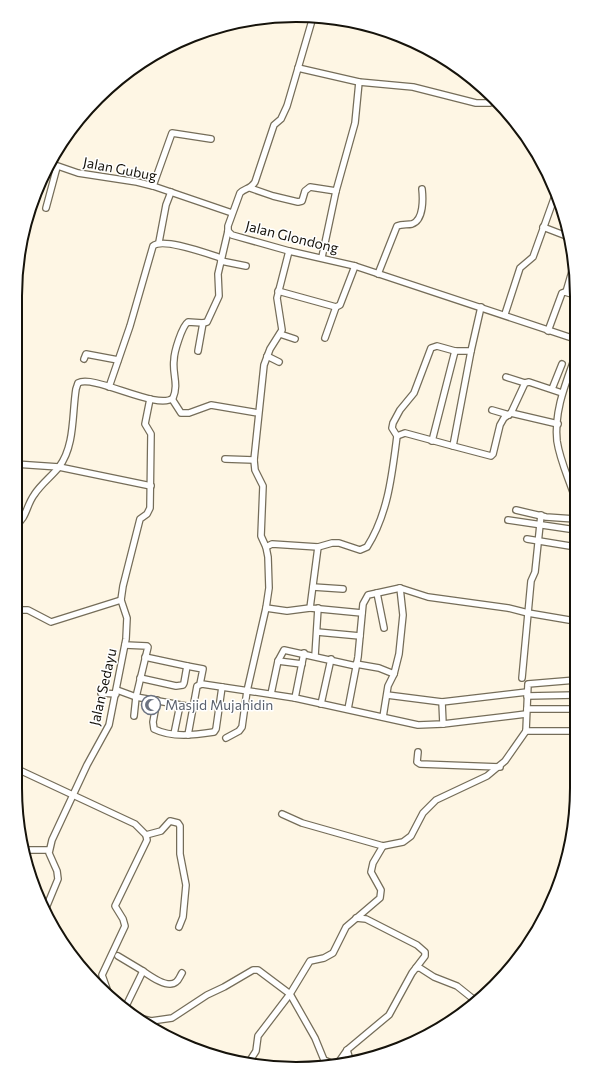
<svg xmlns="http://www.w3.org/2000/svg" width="592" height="1084" viewBox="0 0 592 1084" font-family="Commissioner,sans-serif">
<rect width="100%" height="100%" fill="#fef6e4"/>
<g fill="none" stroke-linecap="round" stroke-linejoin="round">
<defs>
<g id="minor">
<path d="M298 68 359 82 413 87 476 103H490L496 101"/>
<path d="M529 143H531"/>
<path d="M49 163 78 173 137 182 153 186 232 213"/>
<path d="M153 186 172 133 211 139"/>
<path d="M250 188 273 196 298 202 302 201 305 191 310 187 336 191"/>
<path d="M46 208 57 167"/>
<path d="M543 227 569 237"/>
<path d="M228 231 232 235 289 251 355 266 575 339"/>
<path d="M159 242 166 205 171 192"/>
<path d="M322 257 336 191 355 123 359 82"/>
<path d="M221 261 246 266"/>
<path d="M378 274 397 226C402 224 407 225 412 224 424 220 423 198 422 189"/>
<path d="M278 291 336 307"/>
<path d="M566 292 575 261"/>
<path d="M505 314 520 268 533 257 556 193"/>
<path d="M548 331 562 293 565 292 575 295"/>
<path d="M280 334 295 339"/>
<path d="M325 338 336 307 340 305 355 266"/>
<path d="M198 351 203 323"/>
<path d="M471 351 453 446 491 456 493 454 500 425 504 418 511 413 525 383 529 382 562 393"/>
<path d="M267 356 279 362"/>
<path d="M575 357C565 385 554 412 557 441 560 461 569 479 575 498"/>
<path d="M84 359 86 354 118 360"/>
<path d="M506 377 525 383"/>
<path d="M109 387 130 326 153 246C163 237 208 254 221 258"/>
<path d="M552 389 562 364"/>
<path d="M172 399 181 413H189L211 405 258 413"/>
<path d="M492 410 509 415"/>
<path d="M511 413 558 424"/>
<path d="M397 436 405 433 453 446"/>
<path d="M432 441 455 351"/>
<path d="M225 459 254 460"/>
<path d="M15 464 59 467 151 486"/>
<path d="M516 510 546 517 575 519"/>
<path d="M508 520 576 530"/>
<path d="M15 526C27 518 26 506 34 495 41 484 51 477 59 467 75 446 72 414 76 389L78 383C94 374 158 411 173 398 179 384 172 373 174 360 174 352 182 326 188 322L203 323 207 322 219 296 218 274 228 231V226L240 193C245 188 251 189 255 182L274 125 281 119 287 106 313 17"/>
<path d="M527 539 576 547"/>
<path d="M266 547 272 544 318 547 332 543H339L360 550 367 547C388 514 392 475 397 436L392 428 393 423 400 410 414 393 431 348 437 346 455 351H471L481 307"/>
<path d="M318 547 310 608 362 613"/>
<path d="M313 587 343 589"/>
<path d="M377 593 384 628"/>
<path d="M266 608 287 611 310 608"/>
<path d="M15 610H28L51 622 121 600"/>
<path d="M576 615V630"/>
<path d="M317 632 360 636"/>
<path d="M125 645 147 646 148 647 136 697 134 716"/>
<path d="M315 656 318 608"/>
<path d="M278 661 302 664"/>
<path d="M356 664 379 668 394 674"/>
<path d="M187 666 203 669 200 684"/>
<path d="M140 678 176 686 183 685 184 683 187 666 145 657"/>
<path d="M522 678 531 581 535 572 541 515"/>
<path d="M117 690 136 697 192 707"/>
<path d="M101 693 116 694"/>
<path d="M271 694 278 661 284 650 356 666"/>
<path d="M387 695 442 702 527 692"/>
<path d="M527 696 576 695"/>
<path d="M295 698 304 653"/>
<path d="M157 700 153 722 154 729C172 738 195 735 214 732L216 729 222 687"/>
<path d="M442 702 443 724"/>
<path d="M321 704 331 659"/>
<path d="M348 709 358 657 363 604 368 595 400 588 428 597 508 608 528 613 575 621"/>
<path d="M527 709H576"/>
<path d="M383 717 388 686 394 674 399 654 403 615 400 588"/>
<path d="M526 731H576"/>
<path d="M174 734 180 705"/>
<path d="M188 735 197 686 202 684 295 698 418 725 443 724 526 714"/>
<path d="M226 738 239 731 242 727 247 691 266 608 269 588 268 557 266 547 261 536 263 486 255 470 254 460 264 365 270 349 282 330 277 298 289 251"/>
<path d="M418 752 417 762 420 764 500 767"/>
<path d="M15 768 135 824 146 835 147 840 115 906 123 919 125 926 102 975 108 992"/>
<path d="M282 814 302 823 383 846 403 842 411 836 423 813 436 800 487 776 505 761 526 731 528 684 576 680"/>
<path d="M146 835 161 831 170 821 178 823 180 826V854L186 885 183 917 179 927"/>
<path d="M25 850H49"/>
<path d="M46 908 58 879 57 871 49 853 52 840 87 765 109 725 126 639 127 618 121 600 123 586 140 519 147 514 150 508 151 434 145 424 150 399"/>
<path d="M118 956 143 971"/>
<path d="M416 968H420L434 977 457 986 477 1002"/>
<path d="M125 1008 143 971C150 976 168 989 176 982 179 980 180 976 182 973"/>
<path d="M135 1017 151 1021 172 1018 207 995 224 987 253 970H258L290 994 315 1038 324 1060 331 1063H338L347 1050 389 1015 412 973 425 956V952L417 945 366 919 356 918"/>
<path d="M347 1050 350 1060"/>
<path d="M249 1062 256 1051 258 1036 290 994 310 961 324 958 333 953 346 927 380 898 381 890 371 872 373 863 383 846"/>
</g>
</defs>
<use href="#minor" stroke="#756d59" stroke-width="8"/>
<use href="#minor" stroke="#fff" stroke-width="5.5"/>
</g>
<defs>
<symbol id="mosque-ring" viewBox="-11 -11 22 22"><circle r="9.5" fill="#fff" stroke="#6b7280" stroke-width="1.5"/><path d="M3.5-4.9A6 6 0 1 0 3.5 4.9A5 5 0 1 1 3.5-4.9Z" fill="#6b7280"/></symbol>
</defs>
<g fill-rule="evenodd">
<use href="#mosque-ring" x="140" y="694" width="22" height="22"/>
</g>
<g text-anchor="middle" stroke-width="3" stroke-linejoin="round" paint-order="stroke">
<g font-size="14" fill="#16130b" stroke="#fff">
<text transform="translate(120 169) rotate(11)" y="5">Jalan Gubug</text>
<text transform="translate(292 237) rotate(14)" y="5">Jalan Glondong</text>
<text transform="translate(103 687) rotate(-77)" y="5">Jalan Sedayu</text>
</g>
<g font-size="14" fill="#5b616d" stroke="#fff" text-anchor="start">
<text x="165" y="710">Masjid Mujahidin</text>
</g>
</g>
<path d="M0 0H592V1084H0ZM296 22H296A274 274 0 0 1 570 296V788A274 274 0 0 1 296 1062H296A274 274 0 0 1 22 788V296A274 274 0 0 1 296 22Z" fill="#fff" fill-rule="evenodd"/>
<path fill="none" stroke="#16130b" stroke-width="2" d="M296 22H296A274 274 0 0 1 570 296V788A274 274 0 0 1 296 1062H296A274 274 0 0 1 22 788V296A274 274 0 0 1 296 22Z"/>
</svg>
